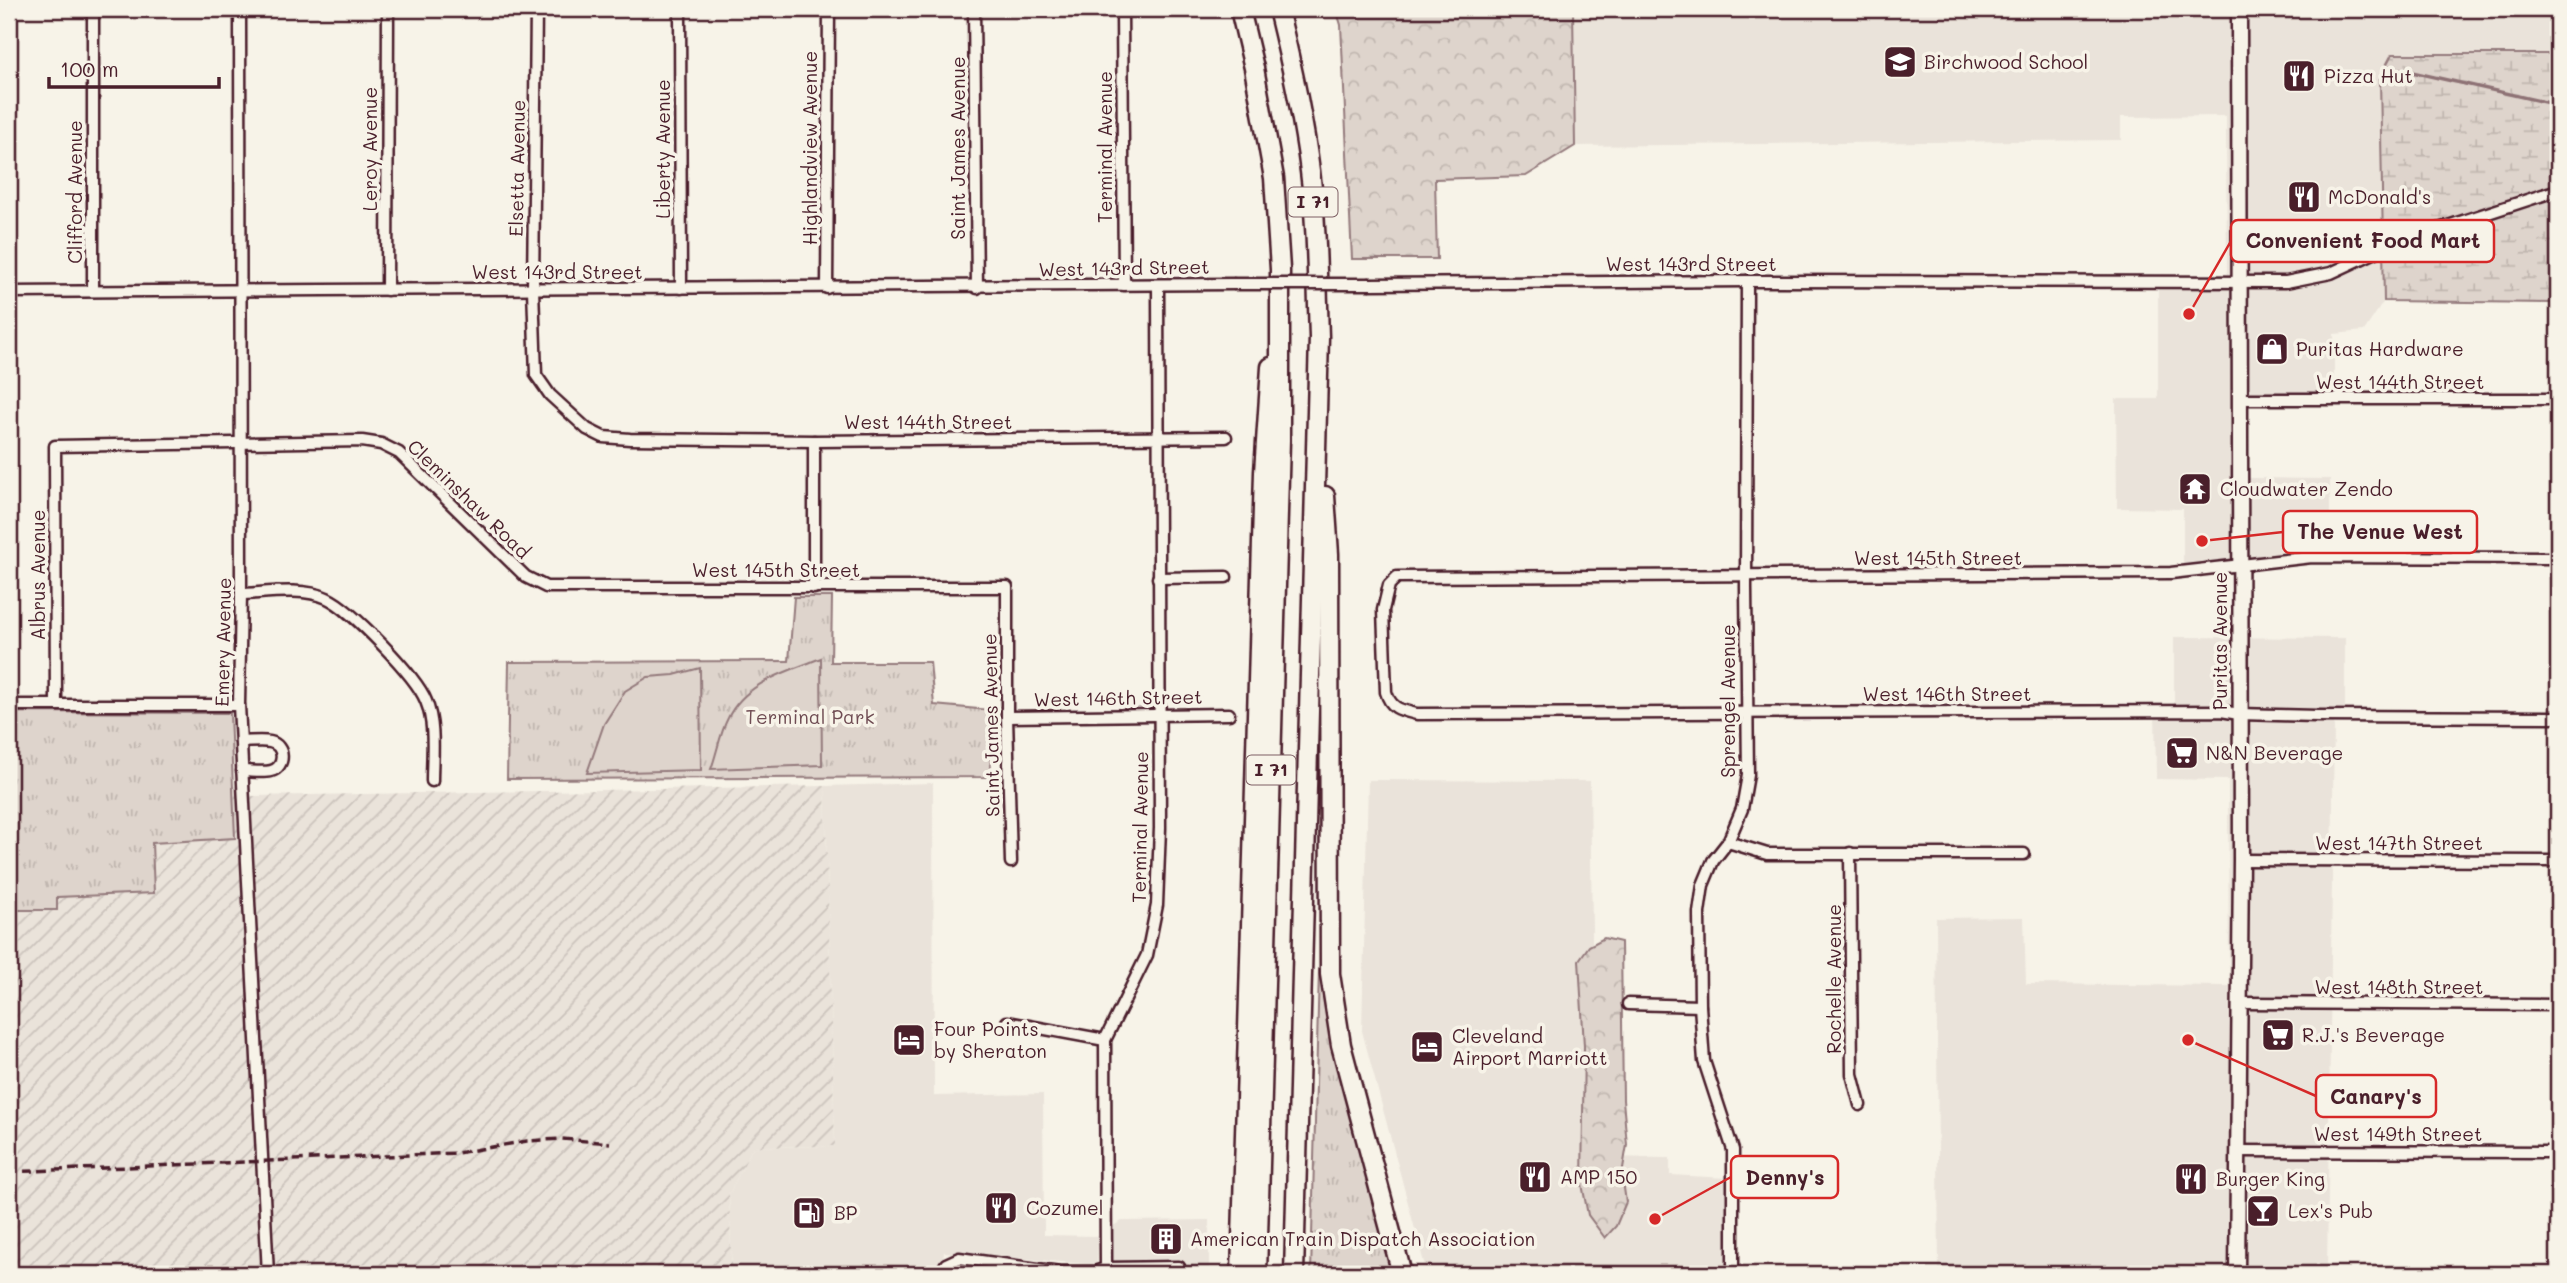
<svg xmlns="http://www.w3.org/2000/svg" width="2567" height="1283" viewBox="0 0 2567 1283" font-family="Mali,sans-serif">
<defs>
<pattern id="industrial-furrows" width="10" height="10" patternUnits="userSpaceOnUse" patternTransform="scale(1.75)"><rect width="10" height="10" fill="#eae3da"/><path d="M-1 1l2-2M0 10L10 0M9 11l2-2" fill="none" stroke="#cac2bb"/></pattern>
<pattern id="grass-tufts" width="24" height="20" patternUnits="userSpaceOnUse" patternTransform="scale(1.75)"><rect width="24" height="20" fill="#ded4cc"/><path d="M3 7l-1-3M5 7V3M7 7l1-3M15 17l-1-3M17 17v-4M19 17l1-3" fill="none" stroke="#c0b6af"/></pattern>
<pattern id="forest-crowns" width="20" height="18" patternUnits="userSpaceOnUse" patternTransform="scale(1.75)"><rect width="20" height="18" fill="#ded4cc"/><path d="M2 6a3 3 0 1 1 6 0M12 15a3 3 0 1 1 6 0" fill="none" stroke="#c0b6af"/></pattern>
<pattern id="wetland-marsh" width="20" height="14" patternUnits="userSpaceOnUse" patternTransform="scale(1.75)"><rect width="20" height="14" fill="#ded4cc"/><path d="M1 5h8M5 5V1M11 12h8M15 12V8" fill="none" stroke="#c0b6af"/></pattern>
</defs>
<rect width="100%" height="100%" fill="#f7f3e8"/>
<filter id="ink" filterUnits="userSpaceOnUse"><feTurbulence type="fractalNoise" baseFrequency=".0143" numOctaves="2"/><feDisplacementMap in="SourceGraphic" scale="14" xChannelSelector="R" yChannelSelector="G"/><feConvolveMatrix kernelMatrix="1 2 1 2 8 2 1 2 1" color-interpolation-filters="sRGB"/></filter>
<g filter="url(#ink)">
<g fill="#eae3da">
<path d="M1573 9H2558V54L2392 55 2380 78 2384 301 2364 331 2334 334V394H2247L2245 478 2330 479V552L2183 568V509L2117 508 2116 399H2158V275L2227 274 2226 116 2121 117V140L1575 146Z"/>
<path d="M2174 637 2345 638V721L2334 722 2327 1274H1939L1936 918 2024 917 2026 984 2229 986 2228 780 2156 779 2155 703 2174 704Z"/>
<path d="M1368 780 1590 781 1595 1157 1670 1158V1175L1728 1178 1730 1274H1427L1362 1031Z"/>
<path d="M933 783 934 1096 1043 1094 1044 1235 1098 1236 1097 1265 944 1252 941 1274H732L729 1194 753 1147 835 1146 825 786Z"/>
<path d="M1209 1220V1274H1112L1111 1227 1122 1221Z"/>
</g>
<path fill="url(#industrial-furrows)" d="M9 783 235 786 252 796 825 786 835 1146 753 1147 729 1194 732 1274H9Z"/>
<g fill="url(#grass-tufts)" stroke="#947a7c" stroke-width="2">
<path d="M794 597H832L831 662H930L934 705 989 710 991 777 507 779 509 662 789 661Z"/>
<path d="M9 712 230 713 235 838 152 843 154 893 57 897V910H9Z"/>
<path d="M1319 970H1325L1395 1274H1311Z"/>
</g>
<g fill="url(#forest-crowns)" stroke="#947a7c" stroke-width="2">
<path d="M1336 9H1573L1575 146 1526 176 1435 179 1437 259H1352L1341 25Z"/>
<path d="M1604 938 1621 942 1623 1100 1627 1145 1622 1174 1626 1202 1616 1226 1605 1238 1588 1215 1582 1184 1584 1046 1579 960 1589 946Z"/>
</g>
<path fill="url(#wetland-marsh)" stroke="#947a7c" stroke-width="2" d="M2392 54H2558V303L2384 301 2380 77Z"/>
<g fill="#ded4cc" stroke="#947a7c" stroke-width="2">
<path d="M821 658 822 765 711 769C717 753 720 733 728 718 745 682 787 672 821 658Z"/>
<path d="M700 668 701 770 587 773 604 724 625 691 648 677 674 675Z"/>
</g>
<g fill="none" stroke-linecap="round" stroke-linejoin="round">
<path stroke="#8e7275" stroke-width="3.5" d="M2390 67 2558 105"/>
<defs>
<g id="street">
<path d="M240 9 241 594 239 705 268 1274"/>
<path d="M536 9 533 289 536 375 550 395 587 429 603 437 630 439 814 441 1226 437"/>
<path d="M680 9 681 288"/>
<path d="M974 9 977 288"/>
<path d="M1122 9 1124 285"/>
<path d="M1370 284 1747 281 2286 282 2331 273 2393 244 2558 190"/>
<path d="M827 288 829 9"/>
<path d="M387 290 388 9"/>
<path d="M93 291V9"/>
<path d="M9 292 1233 284"/>
<path d="M2241 399H2558"/>
<path d="M814 441V588"/>
<path d="M2558 558 2312 557 2171 573 1397 577 1389 585 1383 610 1386 692C1391 709 1400 710 1417 714L2221 711 2239 714 2317 716 2558 717"/>
<path d="M1158 578 1226 577"/>
<path d="M241 594C267 593 302 587 327 598 351 609 416 676 426 701 436 725 432 757 432 781"/>
<path d="M56 704 55 446 362 441 381 444 399 453 526 577 546 587H1007V717L1011 862"/>
<path d="M9 705H239"/>
<path d="M1007 717 1229 714"/>
<path d="M241 742C250 742 261 740 270 742 285 745 286 767 271 771 263 773 251 771 242 771"/>
<path d="M1728 842 1767 854H2024"/>
<path d="M1850 853 1852 1074 1860 1105"/>
<path d="M2241 860 2558 861"/>
<path d="M2240 1003 2558 1005"/>
<path d="M1628 1004 1700 1006"/>
<path d="M1007 1022 1105 1040"/>
<path d="M2238 1151 2558 1152"/>
<path d="M1106 1268 1105 1040 1147 955 1157 905 1160 828 1158 286"/>
<path d="M940 1274 946 1264 959 1258 1060 1272H1094L1106 1268 1179 1267"/>
<path d="M1733 1274V1150L1704 1061 1700 1006 1699 913 1703 885 1713 861 1728 842 1742 809 1748 775 1746 588 1747 281"/>
</g>
<path id="secondary" d="M2237 1274 2241 860 2239 9"/>
<g id="highway">
<path d="M1240 9 1254 68 1274 178 1280 269V440L1257 1274"/>
<path d="M1278 9C1291 62 1303 116 1310 171 1317 226 1317 282 1319 337L1294 1274"/>
<path d="M1325 496 1329 554 1330 974 1341 1045 1402 1274"/>
<path d="M1241 1274 1264 472 1271 367"/>
</g>
</defs>
<use href="#street" stroke="#4a1f2b" stroke-width="15"/>
<use href="#secondary" stroke="#4a1f2b" stroke-width="19"/>
<use href="#highway" stroke="#4a1f2b" stroke-width="23"/>
<use href="#street" stroke="#f7f3e8" stroke-width="10"/>
<use href="#secondary" stroke="#f7f3e8" stroke-width="14"/>
<use href="#highway" stroke="#f7f3e8" stroke-width="18"/>
<path stroke="#4a1f2b" stroke-width="3.5" stroke-dasharray="10 5" stroke-linecap="butt" d="M9 1172 457 1153 527 1141 562 1139 610 1143"/>
<defs>
<path id="street-bridge" d="M1233 284H1370"/>
</defs>
<use href="#street-bridge" stroke="#4a1f2b" stroke-width="15" stroke-linecap="butt"/>
<use href="#street-bridge" stroke="#f7f3e8" stroke-width="10"/>
</g>
</g>
<defs>
<symbol id="school-square" viewBox="-11 -11 22 22"><rect x="-9" y="-9" width="18" height="18" rx="4" fill="#4a1f2b" stroke="#f7f3e8"/><path d="M0-5L7-2L0 1L-7-2ZM-4 1L0 2.5L4 1V4Q0 6-4 4Z" fill="#fff"/></symbol>
<symbol id="restaurant-square" viewBox="-11 -11 22 22"><rect x="-9" y="-9" width="18" height="18" rx="4" fill="#4a1f2b" stroke="#f7f3e8"/><path d="M-5-6h1v4h1v-4h1v4h1v-4h1v5L-1.5 .5V6h-2V.5L-5-1ZM5-6V6H3V1.5H1.5Q1.5-4 5-6Z" fill="#fff"/></symbol>
<symbol id="shop-square" viewBox="-11 -11 22 22"><rect x="-9" y="-9" width="18" height="18" rx="4" fill="#4a1f2b" stroke="#f7f3e8"/><path d="M-5-2.5h2.3a2.7 3.5 0 0 1 5.4 0H5L5.5 6h-11ZM-1.5-2.5h3a1.5 2.3 0 0 0-3 0Z" fill="#fff"/></symbol>
<symbol id="temple-square" viewBox="-11 -11 22 22"><rect x="-9" y="-9" width="18" height="18" rx="4" fill="#4a1f2b" stroke="#f7f3e8"/><path d="M0-6L5-2H3V0L6.5 2.5H4V6H1.5V3h-3V6H-4V2.5H-6.5L-3 0V-2H-5Z" fill="#fff"/></symbol>
<symbol id="supermarket-square" viewBox="-11 -11 22 22"><rect x="-9" y="-9" width="18" height="18" rx="4" fill="#4a1f2b" stroke="#f7f3e8"/><path d="M-6-5.5h2.5l.6 2H6L4.5 2H-2.5L-4.4-4H-6ZM-1.5 3.2a1.3 1.3 0 1 0 .1 0ZM3 3.2a1.3 1.3 0 1 0 .1 0Z" fill="#fff"/></symbol>
<symbol id="hotel-square" viewBox="-11 -11 22 22"><rect x="-9" y="-9" width="18" height="18" rx="4" fill="#4a1f2b" stroke="#f7f3e8"/><path d="M-6-4.5h1.5V1H6V5H4.5V3h-9V5H-6ZM-4 0a1.8 1.8 0 1 1 3.6 0ZM.5 0V-2.5h3Q6-2.5 6 0Z" fill="#fff"/></symbol>
<symbol id="bar-square" viewBox="-11 -11 22 22"><rect x="-9" y="-9" width="18" height="18" rx="4" fill="#4a1f2b" stroke="#f7f3e8"/><path d="M-6-5H6L.8 .8V4.5H3.5V6h-7V4.5H-.8V.8Z" fill="#fff"/></symbol>
<symbol id="fuel-square" viewBox="-11 -11 22 22"><rect x="-9" y="-9" width="18" height="18" rx="4" fill="#4a1f2b" stroke="#f7f3e8"/><path d="M-5.5-6h7V0h2V4h1.3V-2.5L3-4.5l.8-.8L6-3V5H2.5V1h-1V6h-7ZM-4.2-4.7v3.2H.2V-4.7Z" fill="#fff"/></symbol>
<symbol id="building-square" viewBox="-11 -11 22 22"><rect x="-9" y="-9" width="18" height="18" rx="4" fill="#4a1f2b" stroke="#f7f3e8"/><path d="M-4-6H4V6H1V3H-1V6H-4ZM-2.5-4.3h1.7v1.8h-1.7ZM.8-4.3h1.7v1.8H.8ZM-2.5-1h1.7V.8h-1.7ZM.8-1h1.7V.8H.8Z" fill="#fff"/></symbol>
</defs>
<g fill-rule="evenodd">
<use href="#school-square" x="1881" y="43" width="38" height="38"/>
<use href="#restaurant-square" x="2280" y="57" width="38" height="38"/>
<use href="#restaurant-square" x="2285" y="178" width="38" height="38"/>
<use href="#shop-square" x="2253" y="330" width="38" height="38"/>
<use href="#temple-square" x="2176" y="470" width="38" height="38"/>
<use href="#supermarket-square" x="2163" y="734" width="38" height="38"/>
<use href="#supermarket-square" x="2259" y="1016" width="38" height="38"/>
<use href="#hotel-square" x="890" y="1021" width="38" height="38"/>
<use href="#hotel-square" x="1408" y="1028" width="38" height="38"/>
<use href="#restaurant-square" x="1516" y="1158" width="38" height="38"/>
<use href="#restaurant-square" x="2172" y="1160" width="38" height="38"/>
<use href="#restaurant-square" x="982" y="1189" width="38" height="38"/>
<use href="#bar-square" x="2244" y="1192" width="38" height="38"/>
<use href="#fuel-square" x="790" y="1194" width="38" height="38"/>
<use href="#building-square" x="1147" y="1220" width="38" height="38"/>
</g>
<g text-anchor="middle" stroke-width="7" stroke-linejoin="round" paint-order="stroke">
<g fill="#f7f3e8" stroke="#7e5f64" stroke-width="2">
<rect x="1288.5" y="187.5" width="49" height="29" rx="5"/>
<rect x="1246.5" y="755.5" width="49" height="29" rx="5"/>
</g>
<g font-size="18" font-weight="bold" fill="#4a1f2b">
<text x="1313" y="208">I 71</text>
<text x="1271" y="776">I 71</text>
</g>
<g font-size="19" fill="#4a1f2b" stroke="#f7f3e8" text-anchor="start">
<text x="1924" y="69">Birchwood School</text>
<text x="2324" y="83">Pizza Hut</text>
<text x="2328" y="204">McDonald's</text>
<text x="2296" y="356">Puritas Hardware</text>
<text x="2220" y="496">Cloudwater Zendo</text>
<text x="2206" y="760">N&amp;N Beverage</text>
<text x="934" y="1036">Four Points<tspan x="934" dy="22">by Sheraton</tspan></text>
<text x="2302" y="1042">R.J.'s Beverage</text>
<text x="1452" y="1043">Cleveland<tspan x="1452" dy="22">Airport Marriott</tspan></text>
<text x="1560" y="1184">AMP 150</text>
<text x="2216" y="1186">Burger King</text>
<text x="1026" y="1215">Cozumel</text>
<text x="2288" y="1218">Lex's Pub</text>
<text x="834" y="1220">BP</text>
<text x="1190" y="1246">American Train Dispatch Association</text>
</g>
<g font-size="19" fill="#4a1f2b" stroke="#f7f3e8">
<text transform="translate(1105 147) rotate(-90)" y="7">Terminal Avenue</text>
<text transform="translate(810 148) rotate(-90)" y="7">Highlandview Avenue</text>
<text transform="translate(958 148) rotate(-90)" y="7">Saint James Avenue</text>
<text transform="translate(370 149) rotate(-90)" y="7">Leroy Avenue</text>
<text transform="translate(663 149) rotate(-90)" y="7">Liberty Avenue</text>
<text transform="translate(517 168) rotate(-89)" y="7">Elsetta Avenue</text>
<text transform="translate(75 192) rotate(-90)" y="7">Clifford Avenue</text>
<text x="1691" y="271">West 143rd Street</text>
<text transform="translate(1124 268) rotate(-1)" y="7">West 143rd Street</text>
<text x="557" y="279">West 143rd Street</text>
<text x="2400" y="389">West 144th Street</text>
<text x="928" y="429">West 144th Street</text>
<text transform="translate(469 499) rotate(44)" y="7">Cleminshaw Road</text>
<text x="1938" y="565">West 145th Street</text>
<text x="776" y="577">West 145th Street</text>
<text transform="translate(38 575) rotate(-90)" y="7">Albrus Avenue</text>
<text transform="translate(2220 641) rotate(-90)" y="7">Puritas Avenue</text>
<text transform="translate(223 642) rotate(-89)" y="7">Emery Avenue</text>
<text x="1947" y="701">West 146th Street</text>
<text transform="translate(1118 698) rotate(-1)" y="7">West 146th Street</text>
<text transform="translate(1728 701) rotate(-90)" y="7">Sprengel Avenue</text>
<text transform="translate(991 725) rotate(-91)" y="7">Saint James Avenue</text>
<text transform="translate(1140 827) rotate(-89)" y="7">Terminal Avenue</text>
<text x="2399" y="850">West 147th Street</text>
<text transform="translate(1834 979) rotate(-90)" y="7">Rochelle Avenue</text>
<text x="2399" y="994">West 148th Street</text>
<text x="2398" y="1141">West 149th Street</text>
</g>
<g font-size="19" fill="#6f4c53" stroke="#f7f3e8">
<text x="810" y="724">Terminal Park</text>
</g>
</g>
<path fill="none" stroke="#d62828" stroke-width="2.5" d="M2189 314L2231 241M2202 541L2283 532M2188 1040L2316 1096M1655 1219L1731 1177"/>
<g fill="#d62828" stroke="#f7f3e8" stroke-width="2.5">
<circle cx="2189" cy="314" r="7"/>
<circle cx="2202" cy="541" r="7"/>
<circle cx="2188" cy="1040" r="7"/>
<circle cx="1655" cy="1219" r="7"/>
</g>
<g fill="#f7f3e8" stroke="#d62828" stroke-width="2.5">
<rect x="2231" y="220" width="263" height="42" rx="7"/>
<rect x="2283" y="511" width="194" height="42" rx="7"/>
<rect x="2316" y="1075" width="120" height="42" rx="7"/>
<rect x="1731" y="1156" width="107" height="42" rx="7"/>
</g>
<g font-size="21" text-anchor="middle" font-weight="bold" fill="#4a1f2b">
<text x="2363" y="248">Convenient Food Mart</text>
<text x="2380" y="539">The Venue West</text>
<text x="2376" y="1104">Canary's</text>
<text x="1785" y="1185">Denny's</text>
</g>
<rect width="2567" height="1283" fill="none" stroke="#f7f3e8" stroke-width="35"/>
<rect x="18" y="18" width="2532" height="1248" fill="none" stroke="#4a1f2b" stroke-width="2.5" filter="url(#ink)"/>
<path d="M49 77v10h170v-10" fill="none" stroke="#4a1f2b" stroke-width="3.5"/>
<text x="60" y="77" font-size="21" fill="#4a1f2b" stroke="#f7f3e8" stroke-width="5" paint-order="stroke">100 m</text>
</svg>
